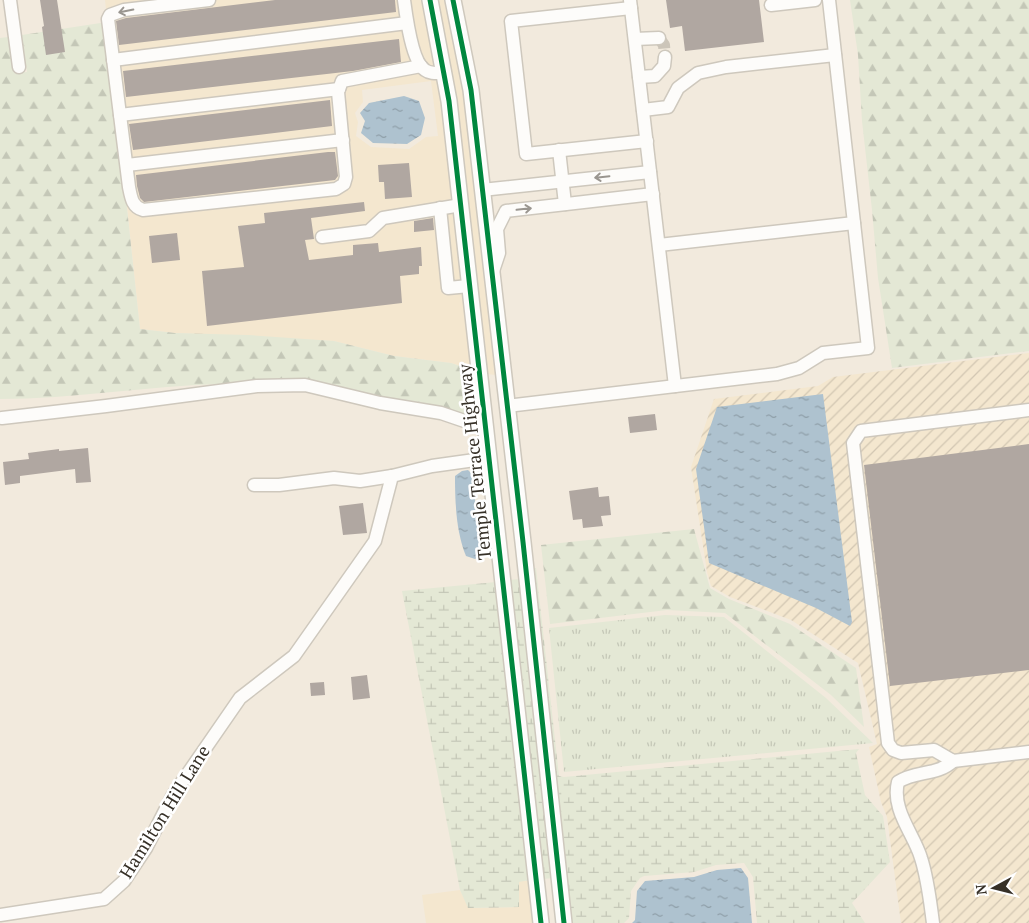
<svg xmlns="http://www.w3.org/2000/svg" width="1029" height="923" viewBox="0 0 1029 923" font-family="'PT Serif',serif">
<defs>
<pattern id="industrial-furrows" width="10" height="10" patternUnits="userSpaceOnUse" patternTransform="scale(1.25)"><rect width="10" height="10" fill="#f4e7cf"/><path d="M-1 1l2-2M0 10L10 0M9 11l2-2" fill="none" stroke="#d2c6b2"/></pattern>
<pattern id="grass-tufts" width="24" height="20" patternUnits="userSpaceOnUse" patternTransform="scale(1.25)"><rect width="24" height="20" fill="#e4e8d5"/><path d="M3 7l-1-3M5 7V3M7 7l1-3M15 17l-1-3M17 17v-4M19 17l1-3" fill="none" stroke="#c4c7b7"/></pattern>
<pattern id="forest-firs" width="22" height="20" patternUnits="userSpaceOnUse" patternTransform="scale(1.25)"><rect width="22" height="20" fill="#e4e8d5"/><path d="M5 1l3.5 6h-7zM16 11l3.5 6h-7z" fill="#c4c7b7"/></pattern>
<pattern id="wetland-marsh" width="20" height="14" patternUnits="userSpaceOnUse" patternTransform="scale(1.25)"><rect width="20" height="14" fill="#e4e8d5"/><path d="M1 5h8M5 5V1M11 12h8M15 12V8" fill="none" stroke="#c4c7b7"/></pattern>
<pattern id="water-ripples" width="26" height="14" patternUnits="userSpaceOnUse" patternTransform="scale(1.25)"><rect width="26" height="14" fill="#aec2cf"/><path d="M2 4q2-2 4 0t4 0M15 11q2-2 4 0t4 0" fill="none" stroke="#8e9ea8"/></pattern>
</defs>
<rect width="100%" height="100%" fill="#f2eadd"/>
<g fill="#f4e7cf" fill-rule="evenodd">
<path d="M105 0H423L442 102 472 370 451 363 394 356 334 341 175 333 140 329ZM431 81 438 136 426 137 409 149 371 147 356 136 358 122 355 113 363 102 362 90Z"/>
<path d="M437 0H447L464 91 497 375 486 374Z"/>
<path d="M519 881H529L534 923H426L422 895 460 890 469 908 519 907Z"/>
</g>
<path fill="url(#industrial-furrows)" d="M1029 353V923H901L887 817 881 802 869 747 877 744 858 663 791 620 730 597 711 586 707 572 691 467 714 399 818 386 833 377Z"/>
<path fill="url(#grass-tufts)" d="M665 615 724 617 826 698 873 743 564 772 549 628Z"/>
<g fill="url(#forest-firs)">
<path d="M850 0H1029V351L892 368 878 278 872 210 862 121 858 55Z"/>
<path d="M107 22 140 329 175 333 248 335 334 341 394 356 451 363 472 370 477 414 474 424C392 406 303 383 219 384 146 386 73 399 0 399V38L8 37 14 73 27 72 22 35Z"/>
<path d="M694 529 710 588 729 599 790 624 856 668 864 727 831 695 725 613 667 610 550 624 541 545Z"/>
</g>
<g fill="url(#wetland-marsh)">
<path d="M533 568H536L559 776 564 777 859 749 856 753 865 795 883 816 890 862 852 903 865 923H757L753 877 744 863 716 865 694 872 644 876 640 878 631 891 629 918 624 923H571Z"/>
<path d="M520 579 553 878 543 879 509 580Z"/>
<path d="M496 582 529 880 519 882V907L468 908 460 890 402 591Z"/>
</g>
<g fill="url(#water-ripples)">
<path d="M404 96 419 101 425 118 421 135 407 144 373 143 361 133 365 121 360 113 369 103Z"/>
<path d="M823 394 852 622 850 626 816 608 709 563 696 469 717 407Z"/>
<path d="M468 470 472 474 481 553 478 557 475 559 466 556C456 532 455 502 455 476L462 471Z"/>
<path d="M741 868 748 878 752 923H632L635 920 637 891 645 881 694 877 717 870Z"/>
</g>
<g fill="#b0a7a1">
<path d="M40 0H57L65 52 46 55 42 27 44 26Z"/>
<path d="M275 0H395L396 12 119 45 116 21 126 18Z"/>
<path d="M666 0H759L764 42 685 51 682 26 670 28Z"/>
<path d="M399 39 401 62 353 71 126 97 123 71Z"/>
<path d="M330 100 332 126 133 150 129 124Z"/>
<path d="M328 152H335L338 176 335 180 144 202 140 198 137 186 136 175Z"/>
<path d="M409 163 412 197 385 199 384 182H379L378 165Z"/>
<path d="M364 202 365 211 311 218 314 239 305 240 309 260 353 255V245L378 243 379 252 421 247 422 266H419V274L400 276 402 303 207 326 202 271 244 267 238 226 265 223 264 213Z"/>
<path d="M433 218 434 230 414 232V221Z"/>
<path d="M177 233 180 260 152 263 149 236Z"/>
<path d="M655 414 657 430 630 433 628 417Z"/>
<path d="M1029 444V670L890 686 864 465Z"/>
<path d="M88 448 91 482 76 483 75 469 20 476V483L5 485 3 462 29 459 28 453 59 449V451Z"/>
<path d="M598 487 599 497 609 496 611 515 601 516 603 526 583 528 582 519 573 520 569 491Z"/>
<path d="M363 503 367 533 343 535 339 506Z"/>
<path d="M367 675 370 698 353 700 351 677Z"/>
<path d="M324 682 325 695 311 696 310 683Z"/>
</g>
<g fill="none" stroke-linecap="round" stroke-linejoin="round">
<path stroke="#ccc5b9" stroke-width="12" stroke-dasharray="12 6" stroke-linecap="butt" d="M659 38 664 45 665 57"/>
<defs>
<g id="minor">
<path d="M10 0 19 67"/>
<path d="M209 0 124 10 110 15 108 19 129 187C131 197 132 207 143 210L336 189 344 184 346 177 338 92 342 81 421 66"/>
<path d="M404 0C406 15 412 62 425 70 430 74 437 73 444 73"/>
<path d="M630 0 675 386"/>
<path d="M771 5 815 0"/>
<path d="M631 8 511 21 526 154 647 141"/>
<path d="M635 39 659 38"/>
<path d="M113 60 407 23"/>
<path d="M639 77 655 76 664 66 665 57"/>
<path d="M643 110 668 107 678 88 698 73 726 67 835 55"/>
<path d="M120 115 339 89"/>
<path d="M559 150 565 204"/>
<path d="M127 165 343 140"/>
<path d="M482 190 650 172"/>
<path d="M440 208 448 288 469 286"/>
<path d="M322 237 369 231 383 218 461 205"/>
<path d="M659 245 854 223"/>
<path d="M493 271 499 253 497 229 506 211 653 194"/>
<path d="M507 406 777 374 799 368 823 353 868 348 829 0"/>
<path d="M1029 410 861 431 853 443 888 743 893 750 901 753 934 750 953 761 1029 752"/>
<path d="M2 418 106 406 257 386 305 385 380 403 441 413 485 428"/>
<path d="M254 485H279L334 478 360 481 392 476"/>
<path d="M0 915 104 899 124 881 146 848 173 795 240 698 294 656 375 541 392 476 432 466 489 458"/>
<path d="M933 923C930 901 928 880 921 858 914 834 891 810 898 782 916 770 937 776 953 761"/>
</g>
<g id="major">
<path d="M430 0 449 101 541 923"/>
<path d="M453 0 471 90 523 542 564 923"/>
</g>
</defs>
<use href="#minor" stroke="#cec8bd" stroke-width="15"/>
<use href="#major" stroke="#cec8bd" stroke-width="18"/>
<use href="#minor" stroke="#fdfcfa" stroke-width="12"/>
<use href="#major" stroke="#fdfcfa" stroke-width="15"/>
<defs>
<g id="cycleway">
<path d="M430 0 449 101 541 923"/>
<path d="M453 0 471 90 523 542 564 923"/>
</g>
</defs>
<use href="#cycleway" stroke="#fff" stroke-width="8"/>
<use href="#cycleway" stroke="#00873e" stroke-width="5"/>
</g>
<defs><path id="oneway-shaft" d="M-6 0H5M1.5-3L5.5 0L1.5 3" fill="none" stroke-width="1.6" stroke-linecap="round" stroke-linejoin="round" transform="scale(1.25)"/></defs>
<g stroke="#9a9690">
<use href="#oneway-shaft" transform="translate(126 11) rotate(169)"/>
<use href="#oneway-shaft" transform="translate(602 177) rotate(174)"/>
<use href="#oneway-shaft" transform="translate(524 209) rotate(-6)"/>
</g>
<g text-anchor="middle" stroke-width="5" stroke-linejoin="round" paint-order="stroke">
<g font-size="18" fill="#363027" stroke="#fff">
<text transform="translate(475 462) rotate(-96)" y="6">Temple Terrace Highway</text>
<text transform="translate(165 812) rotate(-58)" y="6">Hamilton Hill Lane</text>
</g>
</g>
<g transform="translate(994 888) rotate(263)" stroke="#ffffff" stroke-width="4" paint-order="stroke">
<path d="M0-4L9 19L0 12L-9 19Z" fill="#363027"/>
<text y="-8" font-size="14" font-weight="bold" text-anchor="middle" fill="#363027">N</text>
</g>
</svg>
